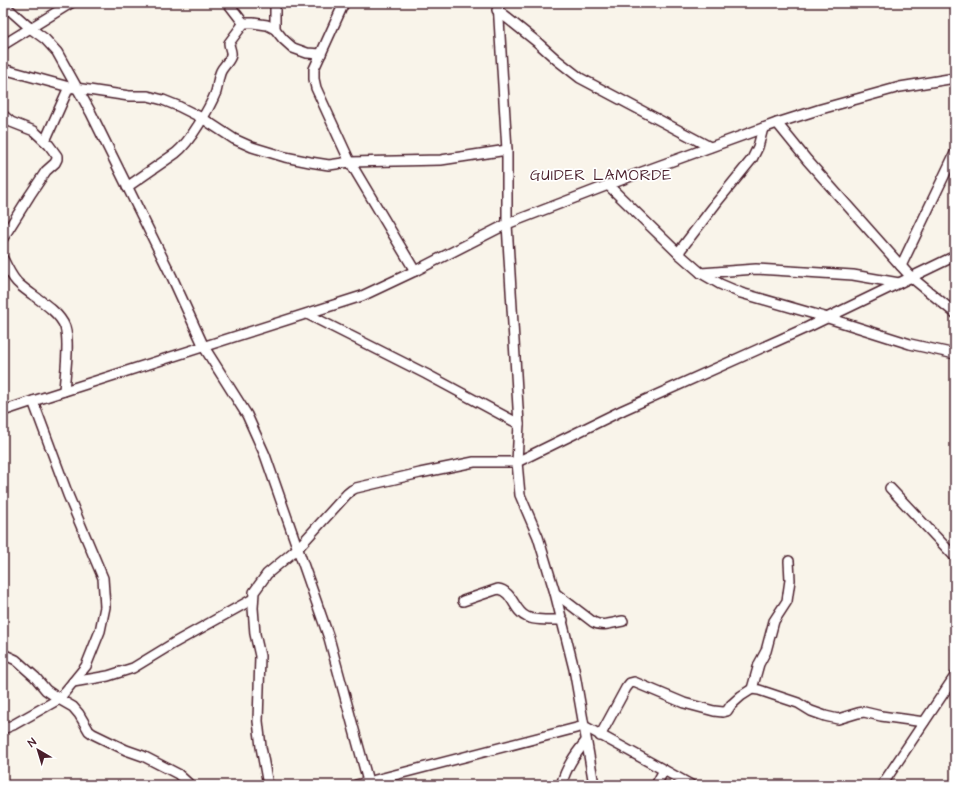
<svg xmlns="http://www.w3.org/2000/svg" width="958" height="788" viewBox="0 0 958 788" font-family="'Architects Daughter',sans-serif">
<rect width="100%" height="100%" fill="#f9f4ea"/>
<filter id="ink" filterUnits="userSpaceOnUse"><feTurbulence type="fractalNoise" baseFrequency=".025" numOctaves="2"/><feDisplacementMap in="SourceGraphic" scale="8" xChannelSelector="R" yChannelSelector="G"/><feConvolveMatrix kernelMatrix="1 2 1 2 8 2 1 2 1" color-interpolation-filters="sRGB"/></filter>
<g filter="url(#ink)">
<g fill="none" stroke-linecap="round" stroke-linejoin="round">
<defs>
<g id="street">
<path d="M228 3 241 20 244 23H253L267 25 275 29 283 39 293 48 307 53 321 54"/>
<path d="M344 3 314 69V79L316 88 350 162 415 271"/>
<path d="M498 3 507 150V224L519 424 517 462 520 495 538 537 555 593 574 669 584 726 664 770 691 785"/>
<path d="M3 4 30 28 45 39 57 52 91 113 172 277 204 347 247 415 265 455 329 638 369 785"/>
<path d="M497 10 537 42 557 60 580 78 710 147"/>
<path d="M275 29V3"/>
<path d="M3 45 71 3"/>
<path d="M3 69 69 87 129 96H148L163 100 178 106 202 118 234 139 252 147 285 157 310 162 329 165 350 162 441 160 507 150"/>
<path d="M3 115 11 122 34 131 49 145 57 156V159L55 163 46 171 30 195 3 238"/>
<path d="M777 123 807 160 901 266 911 277 955 313"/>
<path d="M45 141 69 87"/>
<path d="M608 185 678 253 701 273 720 284 741 293 828 318 910 344 955 354"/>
<path d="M127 187 176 153C190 142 209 109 216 92 218 85 218 77 221 71 224 65 230 61 231 55 232 52 229 47 229 43L244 23"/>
<path d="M678 253 717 202 752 159 758 147 763 128"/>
<path d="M3 259C8 268 12 279 20 285 32 296 59 310 65 327 70 343 65 374 64 391"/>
<path d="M901 266 955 153"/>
<path d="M701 273 756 269 853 275 899 283"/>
<path d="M307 314 426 374 519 424"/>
<path d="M3 411 33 401 362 296 415 271 507 224 642 172 777 123 821 109 900 87 955 78"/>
<path d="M890 488 955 557"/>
<path d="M555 593 593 622C602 627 612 623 623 621"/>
<path d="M463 601 498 589C513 591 514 612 527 617 535 621 554 620 563 620"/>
<path d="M3 654 16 660 35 677 46 690 59 699 73 707 79 714 89 731 93 734 126 750 143 756 178 774 190 785"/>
<path d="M73 682 108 676 133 668 174 643 253 599"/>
<path d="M752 689 759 664 766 651 774 621 787 601 790 580 789 561"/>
<path d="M3 729 13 725 59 699 73 682 86 666 100 631 105 607 103 578 68 495 33 401"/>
<path d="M600 736 626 688 630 683 634 682 684 703 714 711 723 712 727 711 731 705 741 696 752 689 759 690 798 703 811 711 825 716 838 719 858 713 864 712 881 716 924 722"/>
<path d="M268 785 261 747 258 721 260 656 255 634 253 608 254 592 267 574 298 548 347 494 352 490 356 488 420 473 474 462H517L623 410 808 327 955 256"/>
<path d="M356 785 584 726 594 785"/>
<path d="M561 785C567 766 574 756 586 741"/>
<path d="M656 785 664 770"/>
<path d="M882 785 955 676"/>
</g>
</defs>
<use href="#street" stroke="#4a1f2b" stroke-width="12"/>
<use href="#street" stroke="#fff" stroke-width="9"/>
</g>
</g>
<g text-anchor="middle" stroke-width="3.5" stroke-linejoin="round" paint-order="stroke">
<g font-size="15" letter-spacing="1" fill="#4a1f2b" stroke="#fff">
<text x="601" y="180">GUIDER LAMORDE</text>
</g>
</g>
<rect width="958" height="788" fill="none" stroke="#fff" stroke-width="16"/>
<rect x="8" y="8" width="942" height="772" fill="none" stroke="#4a1f2b" stroke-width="1.5" filter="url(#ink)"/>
<g transform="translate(38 750) rotate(322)" stroke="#ffffff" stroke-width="3" paint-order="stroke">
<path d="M0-3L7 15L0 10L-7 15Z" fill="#4a1f2b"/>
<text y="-6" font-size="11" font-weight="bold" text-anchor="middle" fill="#4a1f2b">N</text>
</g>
</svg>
